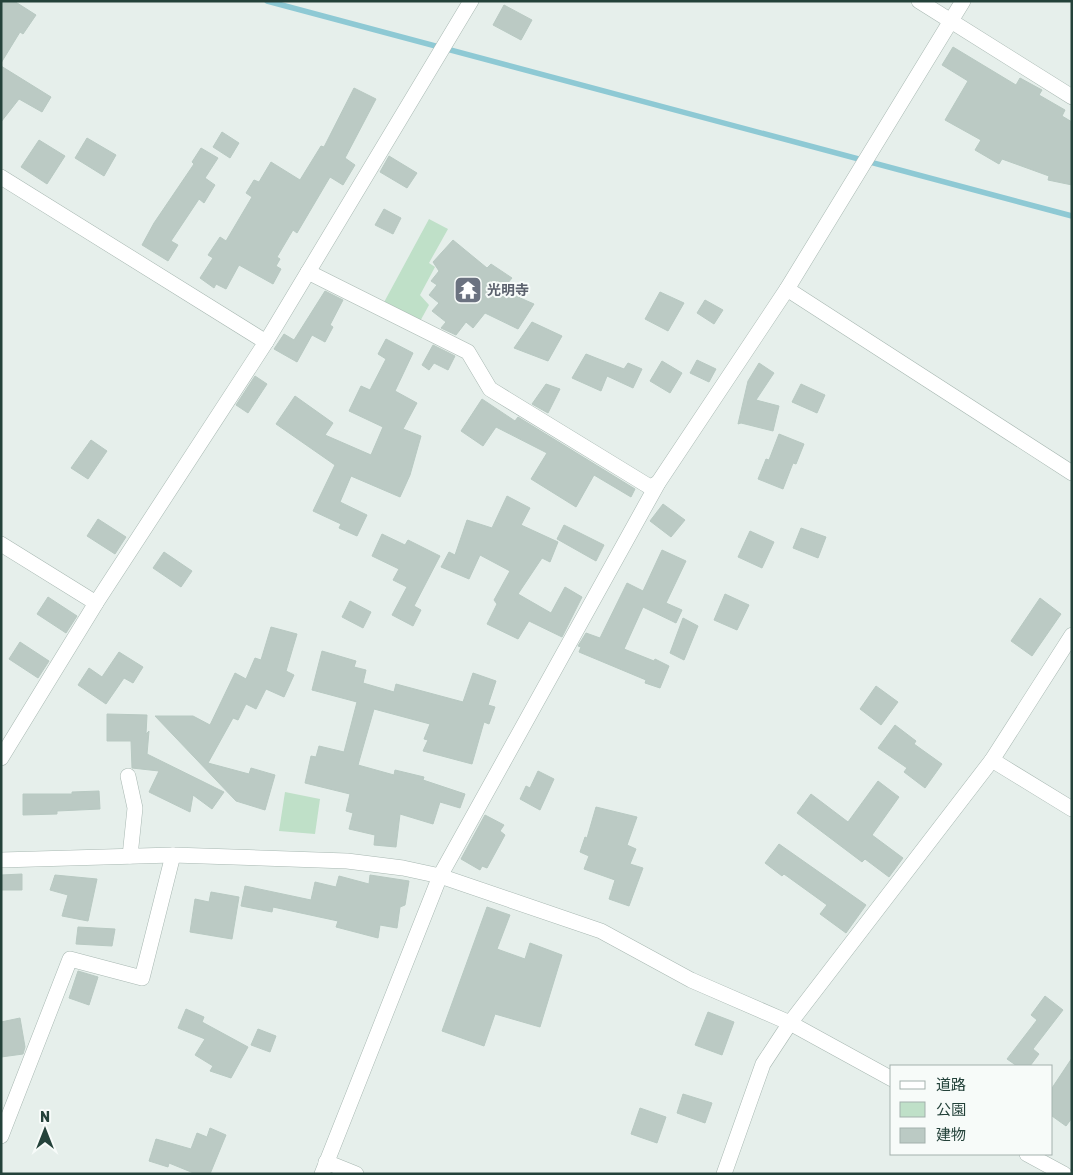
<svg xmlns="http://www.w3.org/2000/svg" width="1073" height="1175" viewBox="0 0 1073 1175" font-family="Rubik,'Noto Sans JP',sans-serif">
<rect width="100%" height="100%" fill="#e6efeb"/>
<g fill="#bfe0c8">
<path d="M429 219 448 229 429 263 435 267 420 295 429 305 418 325 382 306Z"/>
<path d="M285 792 320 799 315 834 279 831Z"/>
</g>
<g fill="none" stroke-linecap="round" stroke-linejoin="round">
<path stroke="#8ec9d4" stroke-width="5.5" d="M267 1 1072 216"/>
</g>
<g fill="#bbcac4" stroke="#b8c9c2">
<path d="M1 1H14L36 15 23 34 20 32 1 63Z"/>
<path d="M504 5 532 20 521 40 493 25Z"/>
<path d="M953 47 1016 85 1020 78 1042 90 1039 95 1065 110 1062 116 1072 122V185L1048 180 1049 176 1002 159 999 164 975 150 981 140 945 120 968 81 942 65Z"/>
<path d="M1 66 51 97 42 112 19 99 1 122Z"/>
<path d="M354 88 376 99 345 158 355 165 343 185 330 177 297 233 293 230 277 257 280 259 276 266 281 269 273 284 239 265 226 289 216 284 214 288 200 278 213 258 208 255 220 237 226 241 252 197 246 193 254 180 259 182 271 162 300 180 321 146 324 147Z"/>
<path d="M222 132 239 143 230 158 213 147Z"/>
<path d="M87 138 116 155 104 176 75 158Z"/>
<path d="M39 140 65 156 47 184 21 167Z"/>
<path d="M201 148 218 158 205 178 215 185 204 203 199 199 171 241 178 245 168 261 142 245 154 223 194 164 192 162Z"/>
<path d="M389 156 417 173 407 188 380 172Z"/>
<path d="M384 209 401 218 393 234 375 225Z"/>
<path d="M453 240 487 268 491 264 512 278 502 290 534 304 518 329 485 313 473 328 466 322 456 335 441 328 446 322 432 311 439 303 429 295 437 285 431 281 439 271 433 262Z"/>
<path d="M325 291 343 300 330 325 333 327 325 342 312 335 297 362 274 349 284 334 294 340Z"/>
<path d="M660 292 684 303 668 331 645 319Z"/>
<path d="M705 300 723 310 714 324 697 313Z"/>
<path d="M532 322 562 336 548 361 514 348Z"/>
<path d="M386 339 413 353 395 391 417 403 403 429 421 436 410 475 400 497 351 476 340 502 367 515 357 536 339 528 341 524 313 511 335 465 276 424 295 396 333 423 325 435 371 455 383 427 349 411 361 386 370 390 386 359 378 354Z"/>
<path d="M433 345 455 356 448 370 434 363 429 370 422 365Z"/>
<path d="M586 354 624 369 628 363 642 369 633 388 607 376 601 391 572 378Z"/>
<path d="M697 360 716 369 709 382 690 373Z"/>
<path d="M662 361 682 373 670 393 650 381Z"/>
<path d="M759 363 774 373 756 400 779 406 773 431 741 423 738 424 748 381Z"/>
<path d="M255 376 267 384 248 413 236 405Z"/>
<path d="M546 384 560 389 548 413 532 404Z"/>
<path d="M801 384 825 395 817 413 792 402Z"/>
<path d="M482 399 515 421 518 417 635 489 631 497 594 475 576 507 531 479 547 453 496 427 483 446 461 431Z"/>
<path d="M779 434 804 444 796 464 793 463 783 489 758 479 766 459 769 460Z"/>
<path d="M91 440 107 451 88 479 71 468Z"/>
<path d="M507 496 530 508 521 525 558 542 550 562 542 558 518 594 551 613 565 587 582 597 562 637 529 621 518 639 487 624 497 604 494 600 510 571 480 555 469 579 441 567 449 552 455 555 467 520 492 528Z"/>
<path d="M663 504 685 520 671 537 650 521Z"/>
<path d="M98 519 126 537 115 554 87 536Z"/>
<path d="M564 525 604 545 596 561 557 539Z"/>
<path d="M801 528 826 537 818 558 793 548Z"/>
<path d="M750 531 774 542 762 568 738 557Z"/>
<path d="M382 534 405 545 408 540 440 556 414 606 421 610 413 626 392 615 407 587 393 580 399 569 372 556Z"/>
<path d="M662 550 686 561 666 603 682 610 676 623 643 607 624 649 654 661 655 659 669 666 660 688 645 683 646 680 579 652 581 647 578 646 586 633 600 638 627 583 643 591Z"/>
<path d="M164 552 192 571 181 587 153 568Z"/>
<path d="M725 594 749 605 737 630 714 620Z"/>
<path d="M48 597 77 616 66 633 37 614Z"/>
<path d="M1040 598 1061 614 1032 656 1011 641Z"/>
<path d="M350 601 371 612 363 628 342 617Z"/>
<path d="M683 618 698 626 684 660 670 653Z"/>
<path d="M271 627 297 634 286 671 294 675 284 697 266 689 256 709 246 704 238 720 233 718 208 763 249 774 251 768 275 775 265 810 236 801 155 716H193L210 725 235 673 246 679 255 658 261 660Z"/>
<path d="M20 642 49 661 38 678 9 659Z"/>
<path d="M322 651 356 661 354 667 366 670 363 683 394 692 396 684 463 702 473 673 496 681 488 705 495 707 489 724 484 722 472 764 423 751 428 740 424 739 430 724 374 709 358 765 394 775 395 770 424 777 423 780 465 794 460 808 440 802 433 824 400 814 396 847 374 845 375 835 349 829 353 813 346 811 350 794 305 783 311 756 316 757 319 746 344 752 357 702 312 690Z"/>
<path d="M119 652 143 667 133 683 124 678 106 704 78 685 89 668 102 677Z"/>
<path d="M876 686 898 702 881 725 860 709Z"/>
<path d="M107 714 147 715 146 734 149 731 147 754 224 792 212 809 193 795 190 812 149 792 159 771 132 768 131 741H107Z"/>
<path d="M895 725 916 741 914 744 942 764 925 788 904 772 907 768 878 748Z"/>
<path d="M538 771 554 779 540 810 520 799 526 786 530 788Z"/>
<path d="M878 781 899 797 872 835 903 858 889 877 865 859 862 862 797 813 811 794 848 822Z"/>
<path d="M99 791 100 809 57 811V814L23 815V794H72V792Z"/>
<path d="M596 807 637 817 627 845 636 849 630 864 643 868 629 906 609 899 615 880 584 869 589 856 580 852 585 837 587 838Z"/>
<path d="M485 815 504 825 500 831 505 835 487 868 482 866 480 870 461 859Z"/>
<path d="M779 844 866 905 846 933 820 914 827 905 784 874 782 876 765 863Z"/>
<path d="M22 874V890H1V875Z"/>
<path d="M55 875 97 879 88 921 62 916 68 895 50 890Z"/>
<path d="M370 875 409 881 405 905 400 907 397 928 380 925 378 938 336 927 338 921 273 907 272 912 241 906 245 886 311 900 315 882 336 887 339 876 369 884Z"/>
<path d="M211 892 239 897 232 939 190 932 195 899 209 902Z"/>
<path d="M487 907 510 915 497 949 525 959 530 943 562 955 540 1027 495 1014 484 1046 442 1031Z"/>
<path d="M78 927 115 929 112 946 76 944Z"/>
<path d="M78 971 98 977 89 1005 69 998Z"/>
<path d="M1045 996 1063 1010 1033 1049 1039 1054 1030 1066H1017L1007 1059 1037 1020 1031 1015Z"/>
<path d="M186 1009 204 1017 202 1022 248 1047 231 1078 210 1071 213 1066 195 1055 205 1039 178 1028Z"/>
<path d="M708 1012 734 1022 722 1055 695 1045Z"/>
<path d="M20 1018 25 1047 23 1054 1 1057V1022Z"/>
<path d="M258 1029 276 1036 270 1052 251 1045Z"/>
<path d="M1072 1058V1118L1066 1126 1052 1116V1088Z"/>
<path d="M683 1094 712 1103 705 1123 677 1113Z"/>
<path d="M640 1108 666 1117 657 1143 631 1134Z"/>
<path d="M210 1128 226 1135 210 1174H196L169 1163 168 1167 149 1161 156 1139 191 1149 197 1133 207 1137Z"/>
</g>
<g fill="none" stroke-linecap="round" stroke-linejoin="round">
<defs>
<g id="minor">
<path d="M919 1 1072 97"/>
<path d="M1 177 266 342"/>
<path d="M308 272 468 352 490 389 650 487 658 483"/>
<path d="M787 289 1072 473"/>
<path d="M1 544 96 603"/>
<path d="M1 758 96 603 266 342 471 1"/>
<path d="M992 760 1072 809"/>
<path d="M128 776 135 808 130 856"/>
<path d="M1 860 173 855 347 861 403 868 440 876 601 931 691 980 790 1023 892 1079"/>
<path d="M1 1136 70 959 142 978 173 855"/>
<path d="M1027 1154 1064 1174"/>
<path d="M326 1162 356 1174"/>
<path d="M322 1174 440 876 658 483 787 289 963 1"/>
<path d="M724 1174 763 1064 790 1023 992 760 1072 635"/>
</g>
</defs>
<use href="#minor" stroke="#a8b8b2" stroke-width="16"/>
<use href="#minor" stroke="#fff" stroke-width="15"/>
</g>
<defs>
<symbol id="temple-square" viewBox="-11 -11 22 22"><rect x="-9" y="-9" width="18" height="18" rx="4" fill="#6b7280" stroke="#f7fbf9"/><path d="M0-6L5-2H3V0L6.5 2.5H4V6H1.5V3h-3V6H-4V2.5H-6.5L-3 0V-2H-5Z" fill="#fff"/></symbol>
</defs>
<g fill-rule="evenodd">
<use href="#temple-square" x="452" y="274" width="32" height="32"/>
</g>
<g text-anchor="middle" stroke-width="4" stroke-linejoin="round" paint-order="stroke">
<g font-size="14" font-weight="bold" fill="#5b616d" stroke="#f7fbf9" text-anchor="start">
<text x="487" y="295">光明寺</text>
</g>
</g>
<rect width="1073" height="1175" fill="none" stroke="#24423a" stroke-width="5"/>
<rect x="890" y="1065" width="162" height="90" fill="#f7fbf9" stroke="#a3b1ad"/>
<rect x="900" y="1081" width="25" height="8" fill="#ffffff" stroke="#a3b1ad"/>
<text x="936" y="1090" font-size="15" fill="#24423a">道路</text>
<rect x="900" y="1102" width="25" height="15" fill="#bfe0c8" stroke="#a3b1ad"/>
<text x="936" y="1115" font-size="15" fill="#24423a">公園</text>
<rect x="900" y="1128" width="25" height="15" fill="#bbcac4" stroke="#a3b1ad"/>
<text x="936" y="1140" font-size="15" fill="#24423a">建物</text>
<g transform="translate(45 1130)" stroke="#f7fbf9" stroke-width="4" paint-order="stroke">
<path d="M0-4L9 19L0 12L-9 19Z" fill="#24423a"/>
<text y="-8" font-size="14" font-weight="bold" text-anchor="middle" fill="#24423a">N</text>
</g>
</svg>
